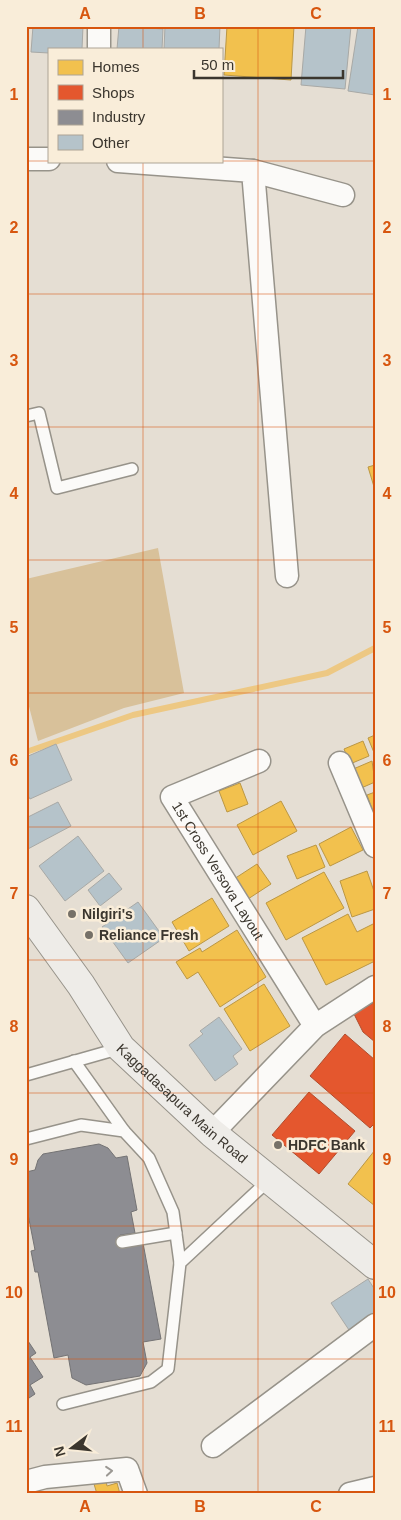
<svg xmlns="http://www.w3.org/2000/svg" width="401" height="1520" viewBox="0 0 401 1520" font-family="Helvetica,sans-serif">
<rect width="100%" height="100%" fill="#e5ded3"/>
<path fill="#d8c19a" d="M158 548 184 693 124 708 38 741 26 695V579Z"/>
<g fill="#f2c14e" stroke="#bb9744">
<path d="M227 26H294L291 80 224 75Z"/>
<path d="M375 465V490L368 467Z"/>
<path d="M375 735V755L368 738Z"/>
<path d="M363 741 369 756 350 764 344 749Z"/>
<path d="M372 761 375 782 359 789 351 770Z"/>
<path d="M240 783 248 804 227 812 219 791Z"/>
<path d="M375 792V818L367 795Z"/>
<path d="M281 801 297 831 253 855 237 825Z"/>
<path d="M351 827 363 850 330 866 319 844Z"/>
<path d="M316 845 325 867 297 879 287 856Z"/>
<path d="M257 864 271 884 248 899 234 879Z"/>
<path d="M367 871 375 894V909L352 917 340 881Z"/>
<path d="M324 872 344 908 286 940 266 903Z"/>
<path d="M212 898 229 926 189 951 172 922Z"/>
<path d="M348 914 357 932 375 923V961L326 985 302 938Z"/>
<path d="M237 930 266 977 220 1007 198 972 187 979 176 962 200 948 202 952Z"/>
<path d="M264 984 290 1026 250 1051 224 1009Z"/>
<path d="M375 1150V1206L348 1184Z"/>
<path d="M106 1481 107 1486 117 1483 120 1494H97L94 1484Z"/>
</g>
<g fill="#e4572e" stroke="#b14d2e">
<path d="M375 1002V1042L363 1032 354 1014Z"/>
<path d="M345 1034 375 1060V1123L370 1128 310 1076Z"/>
<path d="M309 1092 355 1131 319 1174 272 1135Z"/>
</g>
<g fill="#8d8d92" stroke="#747374">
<path d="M99 1144 108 1148 116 1158 127 1156 137 1210 131 1212 135 1233 120 1235 122 1247 143 1243 161 1339 143 1342 147 1363 140 1376 86 1385 72 1378 68 1355 54 1358 38 1272H35L31 1251 35 1250 26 1204V1172L35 1170 38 1160 43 1154Z"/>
<path d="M26 1338 36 1353 30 1357 43 1377 30 1385 35 1394 26 1400Z"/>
</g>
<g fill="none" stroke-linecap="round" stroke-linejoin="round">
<path stroke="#edc883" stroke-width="6" d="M26 752 133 715 327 673 375 648"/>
</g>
<g fill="#b5c3ca" stroke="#a8a9a6">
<path d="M33 26H83L82 49H49V53L31 52Z"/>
<path d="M119 26 163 29 162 49H117Z"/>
<path d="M165 26H220L219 49H164Z"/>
<path d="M306 26H351L345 89 301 85Z"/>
<path d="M358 26H375V95L348 91Z"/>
<path d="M56 744 72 780 30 799 26 792V757Z"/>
<path d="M58 802 71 826 26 850V818Z"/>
<path d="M78 836 104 871 65 901 39 866Z"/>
<path d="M109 873 122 889 100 906 88 890Z"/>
<path d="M138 902 164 938 128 963 102 927Z"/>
<path d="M219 1017 242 1049 233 1056 238 1064 215 1081 189 1045 203 1034 200 1031Z"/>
<path d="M368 1279 375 1290V1313L349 1330 331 1303Z"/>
</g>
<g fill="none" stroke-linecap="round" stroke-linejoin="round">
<defs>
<g id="service">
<path d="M26 416 39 413 57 488 132 469"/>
<path d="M74 1061 124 1131"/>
<path d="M26 1075 121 1048"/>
<path d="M26 1139 81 1125 124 1131 149 1158 173 1212 180 1263"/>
<path d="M122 1242 176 1233"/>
<path d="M63 1404 151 1382 168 1369 180 1263 269 1180"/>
</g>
<g id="minor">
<path d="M99 49V26"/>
<path d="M26 159H49"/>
<path d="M118 161 253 171 287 576"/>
<path d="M253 171 343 195"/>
<path id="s1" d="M259 761 172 797 315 1026"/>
<path d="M340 763 375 846"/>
<path d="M212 1133 315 1026 375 987"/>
<path d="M213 1446 375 1325"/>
<path d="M26 1482 45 1477 127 1469 136 1494"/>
<path d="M350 1494 375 1488"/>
</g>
<g id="secondary">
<path id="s2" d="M26 909 81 985 121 1048 212 1133 375 1265"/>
</g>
</defs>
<use href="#service" stroke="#97938a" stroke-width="14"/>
<use href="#minor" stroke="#97938a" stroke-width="25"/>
<use href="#secondary" stroke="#97938a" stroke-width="30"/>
<use href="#service" stroke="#fbfaf8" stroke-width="11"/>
<use href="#minor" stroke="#fbfaf8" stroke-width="22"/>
<use href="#secondary" stroke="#eeece8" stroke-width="28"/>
</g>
<defs><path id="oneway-chevron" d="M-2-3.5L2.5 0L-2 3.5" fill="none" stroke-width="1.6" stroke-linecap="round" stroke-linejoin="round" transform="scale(1.25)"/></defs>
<use stroke="#9b9893" href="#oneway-chevron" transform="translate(109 1471) rotate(-5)"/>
<path fill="none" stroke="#d7560f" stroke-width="1" stroke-opacity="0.55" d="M143 26V49M258 26V1494M26 161H49M143 161V1494M221 161H375M26 294H375M26 427H375M26 560H375M26 693H375M26 827H375M26 960H375M26 1093H375M26 1226H375M26 1359H375"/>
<g fill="#767168" stroke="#f9edd9" stroke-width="2">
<circle cx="72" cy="914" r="5"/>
<circle cx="89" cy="935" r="5"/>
<circle cx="278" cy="1145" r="5"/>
</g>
<g text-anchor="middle" stroke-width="5" stroke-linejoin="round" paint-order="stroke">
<g font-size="14" fill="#3b362e" stroke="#f9edd9">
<text dy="5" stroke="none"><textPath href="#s1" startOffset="181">1st Cross Versova Layout</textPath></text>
<text dy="5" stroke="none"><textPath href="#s2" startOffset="251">Kaggadasapura Main Road</textPath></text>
</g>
<g font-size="14" font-weight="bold" fill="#3b362e" stroke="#f9edd9" text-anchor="start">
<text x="82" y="919">Nilgiri's</text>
<text x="99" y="940">Reliance Fresh</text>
<text x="288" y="1150">HDFC Bank</text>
</g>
</g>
<rect width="401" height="1520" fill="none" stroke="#f9edd9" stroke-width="55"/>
<rect x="48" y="48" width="175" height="115" fill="#f9edd9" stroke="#ada495"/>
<rect x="58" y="60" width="25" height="15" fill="#f2c14e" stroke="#ada495"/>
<text x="92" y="72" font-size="15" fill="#3b362e">Homes</text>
<rect x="58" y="85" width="25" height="15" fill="#e4572e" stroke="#ada495"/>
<text x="92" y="98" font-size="15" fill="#3b362e">Shops</text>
<rect x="58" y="110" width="25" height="15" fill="#8d8d92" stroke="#ada495"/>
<text x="92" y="122" font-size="15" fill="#3b362e">Industry</text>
<rect x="58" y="135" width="25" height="15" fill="#b5c3ca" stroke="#ada495"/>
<text x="92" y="148" font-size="15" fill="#3b362e">Other</text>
<g transform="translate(72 1448) rotate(254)" stroke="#f9edd9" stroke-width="4" paint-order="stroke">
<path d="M0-4L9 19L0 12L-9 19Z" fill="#3b362e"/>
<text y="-8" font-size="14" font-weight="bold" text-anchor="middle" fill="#3b362e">N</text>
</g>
<path d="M194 70v8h149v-8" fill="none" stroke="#3b362e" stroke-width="2.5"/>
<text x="201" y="70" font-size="15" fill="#3b362e" stroke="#f9edd9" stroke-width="4" paint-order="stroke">50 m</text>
<rect x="28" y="28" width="346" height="1464" fill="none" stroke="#d7560f" stroke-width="2"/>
<g font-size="16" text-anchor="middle" font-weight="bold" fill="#d7560f">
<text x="85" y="19">A</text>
<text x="200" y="19">B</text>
<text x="316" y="19">C</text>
<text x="14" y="100">1</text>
<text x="387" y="100">1</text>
<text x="14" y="233">2</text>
<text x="387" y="233">2</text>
<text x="14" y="366">3</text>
<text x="387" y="366">3</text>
<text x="14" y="499">4</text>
<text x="387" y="499">4</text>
<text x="14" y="633">5</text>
<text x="387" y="633">5</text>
<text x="14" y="766">6</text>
<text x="387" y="766">6</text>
<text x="14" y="899">7</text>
<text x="387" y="899">7</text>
<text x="14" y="1032">8</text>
<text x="387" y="1032">8</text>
<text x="14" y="1165">9</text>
<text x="387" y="1165">9</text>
<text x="14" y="1298">10</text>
<text x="387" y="1298">10</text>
<text x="14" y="1432">11</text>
<text x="387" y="1432">11</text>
<text x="85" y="1512">A</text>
<text x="200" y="1512">B</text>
<text x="316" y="1512">C</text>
</g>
</svg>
